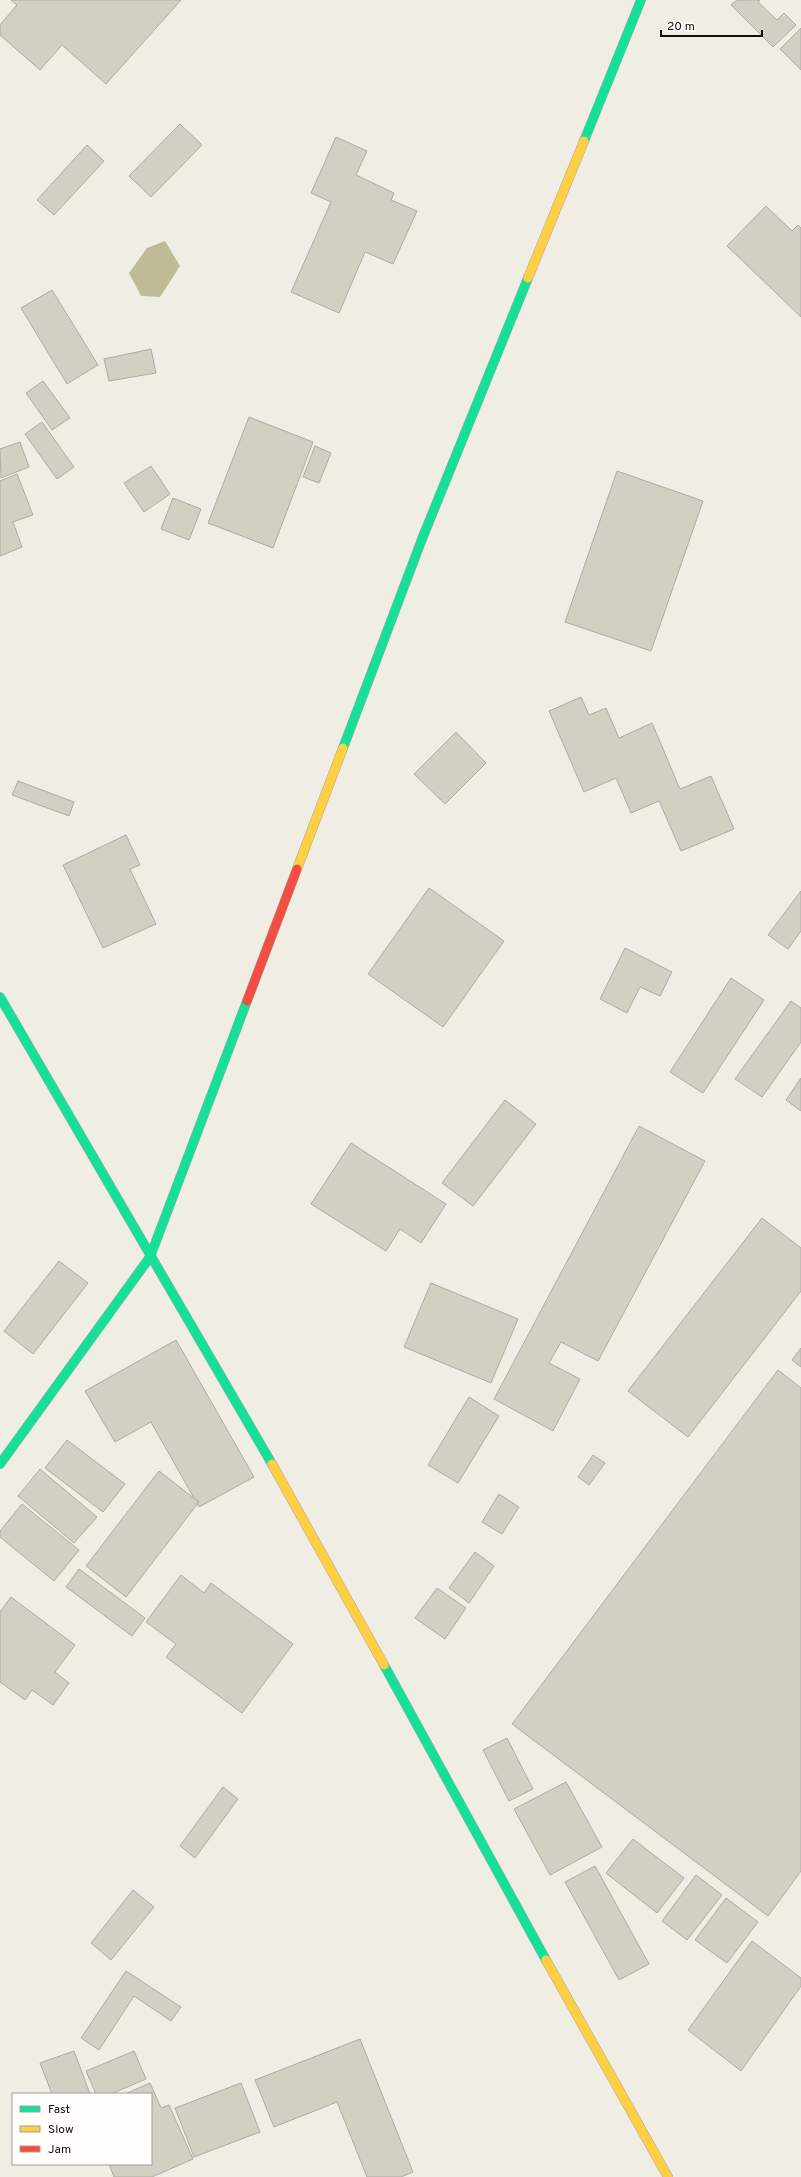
<svg xmlns="http://www.w3.org/2000/svg" width="801" height="2177" viewBox="0 0 801 2177" font-family="Overpass,sans-serif">
<rect width="100%" height="100%" fill="#f0eee4"/>
<path fill="#c0bb97" d="M165 241 180 266 160 297 141 296 129 273 147 248Z"/>
<g fill="#d2d0c3" stroke="#adaba4">
<path d="M11 0H181L106 84 62 45 40 70 0 35V25L17 5Z"/>
<path d="M737 0H760L758 2 777 20 784 13 796 25 773 47 731 5Z"/>
<path d="M801 28V70L780 49Z"/>
<path d="M180 124 202 145 151 197 129 176Z"/>
<path d="M336 137 367 151 356 175 394 193 391 200 417 211 393 264 365 252 339 313 291 292 331 202 311 193Z"/>
<path d="M87 145 104 161 54 215 37 200Z"/>
<path d="M766 206 792 231 798 225 801 228V317L727 246Z"/>
<path d="M52 290 98 365 67 384 21 308Z"/>
<path d="M151 349 156 373 109 381 104 359Z"/>
<path d="M43 381 70 418 52 430 26 393Z"/>
<path d="M249 417 313 442 273 548 208 523Z"/>
<path d="M42 422 74 467 57 479 25 434Z"/>
<path d="M20 442 29 467 1 478 0 449Z"/>
<path d="M315 446 331 453 319 483 303 477Z"/>
<path d="M151 466 170 494 144 512 124 483Z"/>
<path d="M617 471 703 501 651 651 565 622Z"/>
<path d="M17 474 33 515 13 522 22 547 0 556V481Z"/>
<path d="M173 498 201 509 189 540 161 529Z"/>
<path d="M581 697 589 715 606 708 619 738 652 723 680 789 711 776 734 829 681 851 659 801 631 813 616 778 584 792 549 711Z"/>
<path d="M456 732 486 763 445 804 414 774Z"/>
<path d="M18 781 74 802 69 816 12 795Z"/>
<path d="M126 835 140 865 130 869 156 924 103 948 63 865Z"/>
<path d="M429 888 504 941 443 1027 368 974Z"/>
<path d="M801 891V931L788 949 768 935Z"/>
<path d="M625 948 672 972 660 996 640 987 627 1013 600 999Z"/>
<path d="M731 978 764 1000 703 1093 670 1072Z"/>
<path d="M791 1001 801 1008V1042L762 1097 735 1079Z"/>
<path d="M801 1078V1111L786 1100Z"/>
<path d="M505 1100 536 1124 473 1206 442 1183Z"/>
<path d="M639 1126 705 1161 598 1361 561 1342 549 1363 580 1379 553 1431 494 1399Z"/>
<path d="M351 1143 446 1204 421 1243 400 1229 386 1251 311 1204Z"/>
<path d="M762 1218 801 1248V1291L688 1437 628 1391Z"/>
<path d="M59 1261 88 1283 33 1354 4 1331Z"/>
<path d="M431 1283 518 1319 491 1383 404 1347Z"/>
<path d="M176 1340 254 1477 199 1507 151 1422 115 1442 85 1391Z"/>
<path d="M801 1348V1367L792 1360Z"/>
<path d="M778 1370 801 1388V1871L768 1916 512 1724Z"/>
<path d="M469 1397 499 1416 458 1483 428 1465Z"/>
<path d="M67 1440 125 1484 103 1512 45 1468Z"/>
<path d="M593 1455 605 1463 589 1485 578 1477Z"/>
<path d="M40 1469 97 1517 74 1543 18 1496Z"/>
<path d="M159 1471 199 1502 126 1597 86 1566Z"/>
<path d="M499 1494 519 1507 502 1534 482 1522Z"/>
<path d="M22 1504 79 1550 54 1581 0 1537V1531Z"/>
<path d="M475 1552 494 1566 469 1603 449 1588Z"/>
<path d="M79 1569 145 1618 132 1636 66 1587Z"/>
<path d="M181 1575 204 1593 211 1583 293 1644 242 1713 166 1657 176 1644 146 1622Z"/>
<path d="M437 1588 466 1608 445 1639 415 1618Z"/>
<path d="M11 1597 75 1645 55 1672 69 1683 53 1705 32 1690 25 1700 0 1682V1612Z"/>
<path d="M507 1738 533 1789 509 1801 483 1750Z"/>
<path d="M566 1782 602 1847 550 1875 514 1809Z"/>
<path d="M223 1787 238 1799 195 1858 180 1846Z"/>
<path d="M633 1839 684 1878 657 1913 606 1873Z"/>
<path d="M595 1866 649 1964 619 1980 565 1882Z"/>
<path d="M696 1875 722 1895 687 1940 662 1921Z"/>
<path d="M133 1890 154 1907 111 1960 91 1943Z"/>
<path d="M726 1898 758 1922 727 1963 695 1940Z"/>
<path d="M752 1941 801 1978V1986L741 2071 688 2030Z"/>
<path d="M126 1971 181 2007 171 2021 134 1996 99 2050 81 2038Z"/>
<path d="M360 2039 413 2172 401 2177H367L337 2102 274 2127 255 2080Z"/>
<path d="M74 2051 90 2094H52L40 2063Z"/>
<path d="M134 2051 146 2079 111 2094H96L86 2071Z"/>
<path d="M150 2083 161 2108 169 2105 193 2159 152 2177H114L109 2164H151V2094H125Z"/>
<path d="M241 2083 260 2132 194 2157 175 2108Z"/>
</g>
<g fill="none" stroke-linecap="round" stroke-linejoin="round">
<defs>
<g id="fast">
<path d="M584 141 641 0"/>
<path d="M343 748 422 539 528 278"/>
<path d="M0 997 272 1464"/>
<path d="M0 1464 150 1257 247 1001"/>
<path d="M384 1665 546 1960"/>
</g>
<g id="slow">
<path d="M528 278 584 141"/>
<path d="M297 869 343 748"/>
<path d="M272 1464 384 1665"/>
<path d="M546 1960 668 2177"/>
</g>
<path id="jam" d="M247 1001 297 869"/>
</defs>
<use href="#fast" stroke="#abaaa3" stroke-width="10"/>
<use href="#slow" stroke="#abaaa3" stroke-width="10"/>
<use href="#jam" stroke="#abaaa3" stroke-width="10"/>
<use href="#fast" stroke="#16e098" stroke-width="9"/>
<use href="#slow" stroke="#ffcf43" stroke-width="9"/>
<use href="#jam" stroke="#f24e42" stroke-width="9"/>
</g>
<rect x="12" y="2093" width="140" height="72" fill="#fffefb" stroke="#9f9e9a"/>
<rect x="20" y="2106" width="20" height="6" fill="#16e098" stroke="#9f9e9a"/>
<text x="48" y="2113" font-size="12" fill="#0f0e09">Fast</text>
<rect x="20" y="2126" width="20" height="6" fill="#ffcf43" stroke="#9f9e9a"/>
<text x="48" y="2133" font-size="12" fill="#0f0e09">Slow</text>
<rect x="20" y="2146" width="20" height="6" fill="#f24e42" stroke="#9f9e9a"/>
<text x="48" y="2153" font-size="12" fill="#0f0e09">Jam</text>
<path d="M661 30v6h101v-6" fill="none" stroke="#0f0e09" stroke-width="2"/>
<text x="667" y="30" font-size="12" fill="#0f0e09" stroke="#fffefb" stroke-width="3" paint-order="stroke">20 m</text>
</svg>
